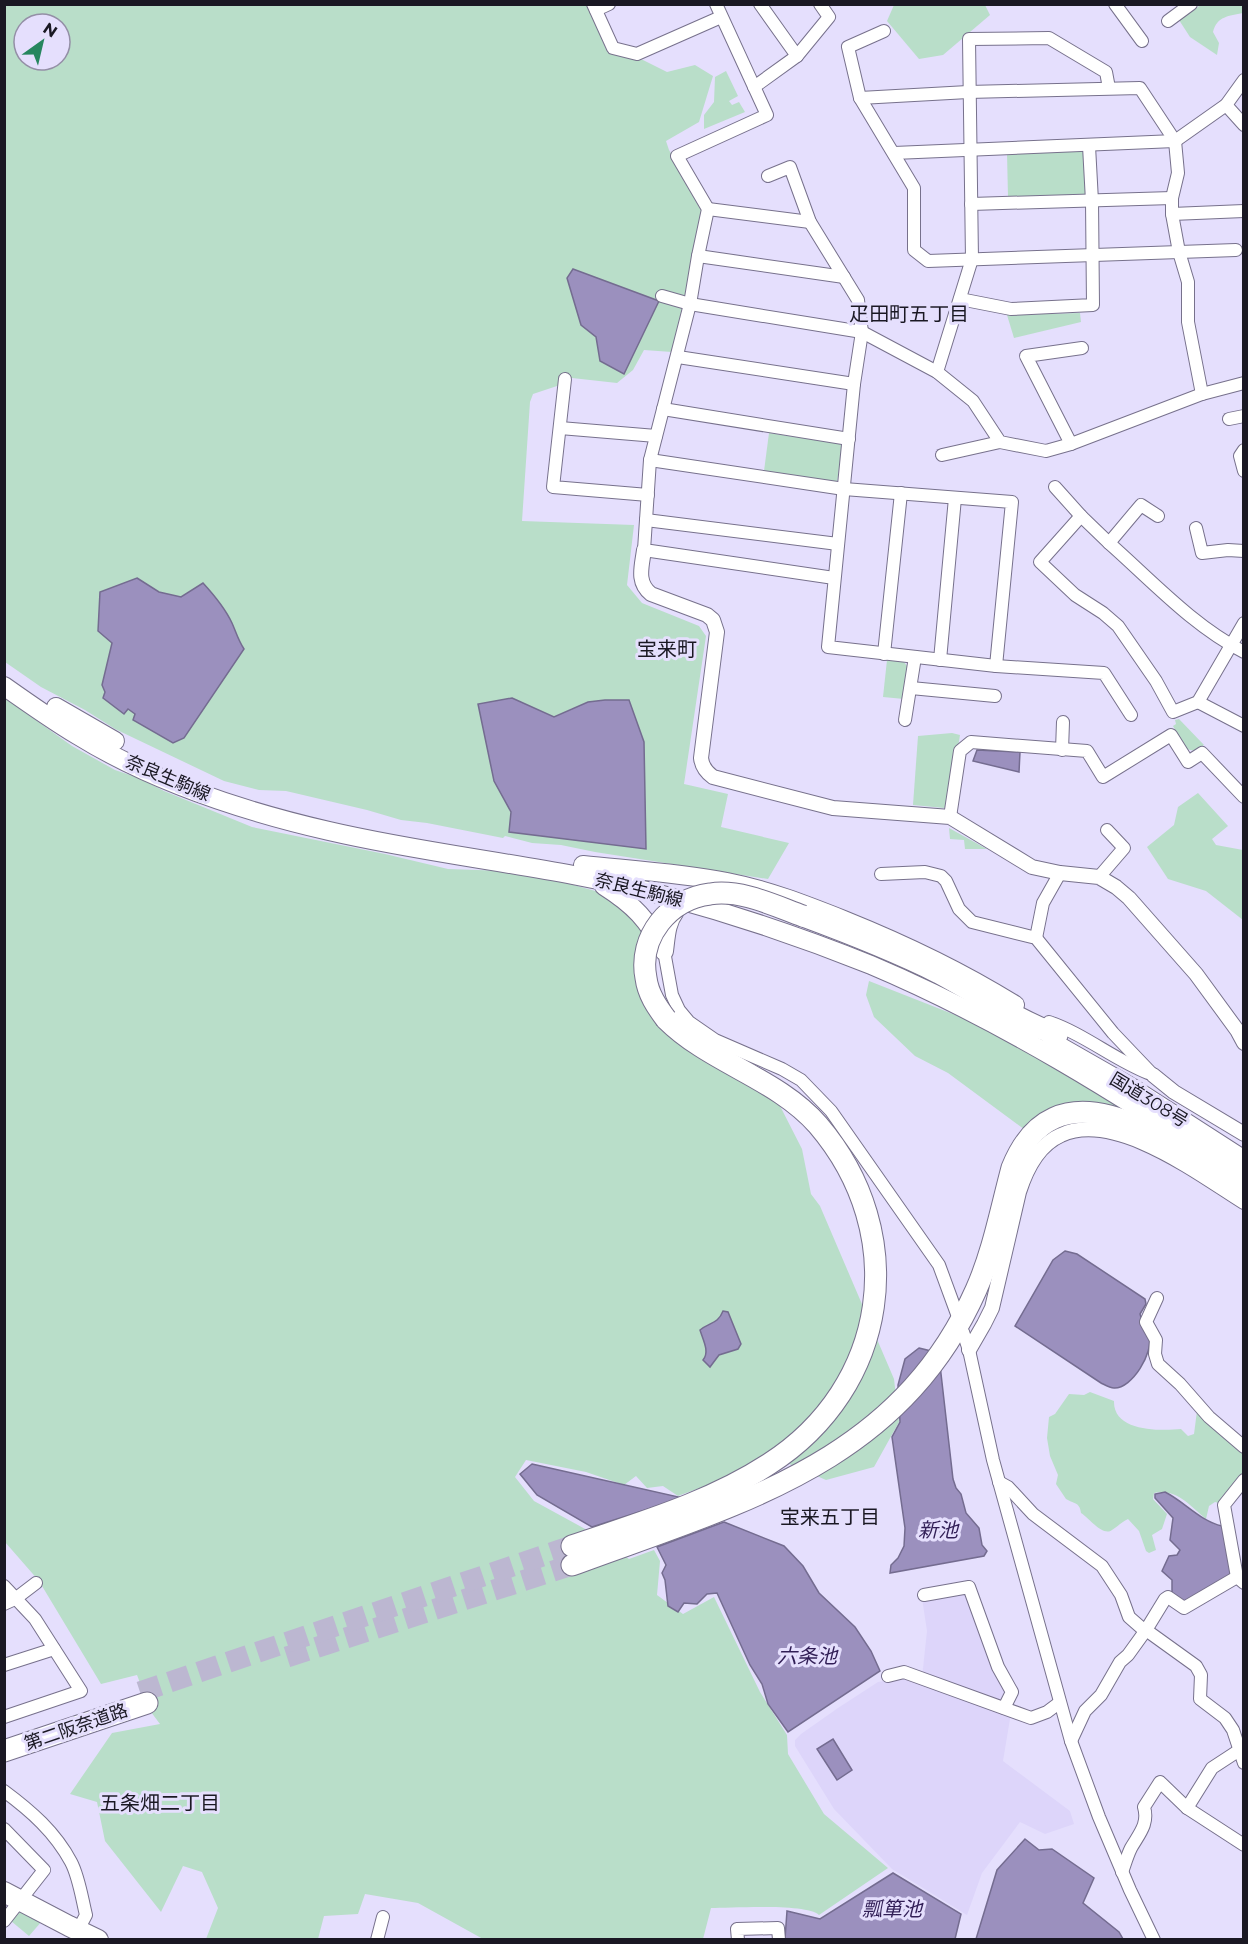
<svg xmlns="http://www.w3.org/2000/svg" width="1248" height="1944" viewBox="0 0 1248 1944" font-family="Montserrat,'Noto Sans JP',sans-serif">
<rect width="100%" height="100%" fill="#e5dffd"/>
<g fill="#ddd5fa">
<path d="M968 1589 1009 1691 1001 1706 922 1678 927 1631 922 1598Z"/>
<path d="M896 1679H911L1011 1713 1003 1761 1070 1811 1074 1824 1045 1834 1020 1822 982 1873 967 1915 892 1869 834 1809 795 1746V1740L801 1734 838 1708 878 1682Z"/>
</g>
<g fill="#b9dec9" fill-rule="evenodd">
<path d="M1202 4 1243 5V13C1229 16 1217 16 1213 32L1219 43 1217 55 1190 37 1179 20Z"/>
<path d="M4 5H588L606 49 643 60 667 72 695 65 713 76 699 122 666 141 669 150 704 209 686 295H685L672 352 644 350 633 370 617 383 572 378 560 385 533 394 530 402 522 521 634 525 627 585 642 603 699 626 706 636 684 784 728 794 721 827 789 843 768 879 595 852 561 845 532 843 505 836 503 838 427 823 401 820 367 810 286 791 259 790 224 781 115 729 85 710 41 687 5 662ZM24 24H60V60H24ZM512 698 554 717 562 715 572 708 509 832 512 812Z"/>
<path d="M894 5H985L990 15 943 55 919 59 887 21Z"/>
<path d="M726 71 738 96 729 101 732 105 739 102 745 112 704 129V115L714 102 715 77Z"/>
<path d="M1084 151 1086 195 1008 197 1007 153Z"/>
<path d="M1080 313 1081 322 1014 338 1007 315Z"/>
<path d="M769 433 843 444 837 482 764 471Z"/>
<path d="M887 660 903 661 908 667 904 699 883 697Z"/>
<path d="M5 698 72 746 115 770 139 778 164 791 252 827 385 854 448 869 506 871 570 884 610 895 643 926C636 953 630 968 641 995L778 1102 802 1149 811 1194 820 1206 894 1379 899 1422 874 1467 826 1480 778 1459 678 1496 663 1486 647 1488 636 1476 624 1485 586 1472 526 1460 515 1477 534 1501 587 1530 629 1559 654 1550 660 1561 657 1595 683 1614 714 1597 760 1692 787 1735 788 1754 824 1814 888 1868 819 1915C807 1903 731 1908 711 1908L703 1939H483L418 1903 365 1894 358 1914 324 1916 318 1939H206L218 1908 202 1872 183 1866 161 1912 105 1841 97 1802 70 1794 112 1733 160 1724 151 1712 137 1675 101 1684 39 1581 5 1542Z"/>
<path d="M1179 719 1204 745 1195 751 1186 749 1173 726 1176 724 1175 720Z"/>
<path d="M952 733 960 735 949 804 944 808 913 805 918 736Z"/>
<path d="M1198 793 1228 826 1212 839 1216 845 1243 850V920L1206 891 1168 879 1147 847 1174 825 1178 807Z"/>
<path d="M949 828 987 849H965L964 840 950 839Z"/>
<path d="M869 981 963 1018 1058 1067 1081 1084 1121 1107 1126 1114 1028 1132 948 1073 915 1056 874 1017 866 995Z"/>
<path d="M1090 1392 1114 1401C1113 1432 1161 1431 1181 1429L1188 1436 1194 1434 1197 1411 1243 1451V1475L1222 1504 1215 1502 1209 1506 1206 1519C1189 1505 1176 1488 1154 1493L1153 1499 1167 1514 1162 1529 1152 1535 1156 1550 1149 1553 1146 1551 1139 1531 1128 1519C1122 1522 1118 1526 1112 1530 1103 1537 1089 1518 1081 1513 1080 1502 1074 1504 1066 1499L1056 1484 1058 1475 1050 1456 1047 1438 1049 1417 1055 1414 1069 1394 1084 1395Z"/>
<path d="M25 1911 42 1921 29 1936 11 1921 20 1912Z"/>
</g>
<g fill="#9b90be" stroke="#746c90" stroke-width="1.5">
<path d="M573 269 659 301 624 374 600 361 596 337 581 325 567 278Z"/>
<path d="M137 578 159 592 181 597 203 583C214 595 225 608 232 623 236 632 238 640 244 649L184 738 173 743 133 720 135 714 128 709 124 714 103 698 105 692 102 685 112 643 98 631 100 592Z"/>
<path d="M512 698 554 717 588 702 605 700H629L644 742 646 849 509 832 511 812 494 781 478 704Z"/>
<path d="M977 750 1020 752 1019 772 973 761Z"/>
<path d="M1065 1251 1077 1254 1145 1299 1146 1304 1140 1314C1142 1324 1147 1328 1149 1336 1154 1352 1132 1389 1114 1388 1110 1388 1105 1385 1101 1383L1015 1326 1053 1260Z"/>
<path d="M723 1311 728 1312 741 1344 738 1349 719 1355 710 1367 703 1360C710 1352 703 1340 700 1330 710 1322 718 1324 723 1311Z"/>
<path d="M919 1348 931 1351 940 1365 953 1479 956 1488 961 1494 966 1513 979 1528 982 1545 987 1551 984 1556 890 1573 891 1565 898 1558 904 1546 905 1528 892 1437 900 1422 898 1385 905 1359Z"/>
<path d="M532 1464 683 1498 592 1527 537 1495 520 1474Z"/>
<path d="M1165 1492C1185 1502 1200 1521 1222 1526L1233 1576 1184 1605 1172 1593V1580L1162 1571 1169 1556 1177 1555 1180 1550 1170 1540 1173 1518 1155 1498V1494Z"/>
<path d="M724 1522 784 1546 803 1566 819 1593 855 1627 871 1651 880 1671 788 1732 768 1704 762 1684 750 1665 717 1593 707 1594 697 1604 684 1603 678 1612 668 1606 665 1580 662 1573 666 1565 657 1547Z"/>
<path d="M833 1739 852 1770 837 1780 817 1749Z"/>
<path d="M1025 1839 1039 1850 1052 1849 1094 1878 1083 1903 1119 1932 1123 1939H976L997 1870Z"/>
<path d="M893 1873 961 1914 955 1939H785L787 1911 820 1919Z"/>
</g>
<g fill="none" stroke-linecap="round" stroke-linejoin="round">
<g stroke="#bcb7d1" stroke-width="21" stroke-dasharray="21 10" stroke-linecap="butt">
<path d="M287 1657 572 1565"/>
<path d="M140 1692 572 1546"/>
</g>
<defs>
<g id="minor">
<path d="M593 4 613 48 637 54 721 17"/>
<path d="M716 4 767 115 677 156 708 209 698 256 690 304 650 460 644 550 834 578"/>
<path d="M760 4 797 56"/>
<path d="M1115 4 1142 41"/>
<path d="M596 10 609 4"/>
<path d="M1168 21 1191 4"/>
<path d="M884 31 848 47 860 98 914 188V250L928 261 1236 250"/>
<path d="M754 87 797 56 829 17 820 4"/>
<path d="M860 98 968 92 1140 88 1175 141 1178 173 1172 198V214L1179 252 1188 282V322L1202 394"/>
<path d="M1226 105 1244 125"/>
<path d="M894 153 1175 141 1226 105 1244 80"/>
<path d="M768 176 790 167 810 222 858 300 862 332 854 384 828 647 996 666 1104 673 1131 715"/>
<path d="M971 204 1172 198"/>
<path d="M708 209 810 222"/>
<path d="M1172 214 1244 211"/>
<path d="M698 256 844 277"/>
<path d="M662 296 690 304 862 332 937 372 973 401 1000 442 1046 451 1071 444 1202 394 1244 383"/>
<path d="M960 299 1011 309 1093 305 1092 201 1089 146"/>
<path d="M678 357 854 384"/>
<path d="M937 372 972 259 969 39 1049 38 1106 72 1109 88"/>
<path d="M565 379 553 487 648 495"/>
<path d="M663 409 849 439"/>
<path d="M1229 419 1244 416"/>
<path d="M560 428 656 436"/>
<path d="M1071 444 1026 356 1082 348"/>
<path d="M1244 450 1240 456 1244 471"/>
<path d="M942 455 1000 442"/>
<path d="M650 460 844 489 1012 502 996 666"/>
<path d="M1055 487 1081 516 1109 543"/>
<path d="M1081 516 1040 562 1075 595 1103 613 1118 626 1156 681 1173 712 1198 702 1244 623"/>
<path d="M1158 516 1141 505 1109 543C1151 580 1193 626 1244 652"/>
<path d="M646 520 838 544"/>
<path d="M1196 528 1202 553 1228 550 1244 551"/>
<path d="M884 654 901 493"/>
<path d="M940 660 955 498"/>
<path d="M911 688 995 696"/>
<path d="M1198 702 1244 726"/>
<path d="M905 720 915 657"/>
<path d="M1062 750 1063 722"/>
<path d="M950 817 960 751 971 742 1087 751 1103 777 1171 735 1188 762 1202 753 1244 797"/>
<path d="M881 874 925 872 941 876 946 881 959 909 972 922 1036 938 1113 1033 1153 1075"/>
<path d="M1099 877 1124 848 1107 830"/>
<path d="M1036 938 1043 903 1060 873"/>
<path d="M664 951 672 995 679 1010 689 1022 715 1040 782 1069 801 1080 831 1111 939 1265 957 1314"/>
<path d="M1049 1022C1084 1034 1113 1059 1148 1073"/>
<path d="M1157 1298 1146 1322 1156 1340 1155 1354 1158 1364 1180 1384 1209 1417 1244 1447"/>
<path d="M963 1332 969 1350 993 1460 1071 1741 1099 1817 1130 1890 1154 1940"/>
<path d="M1244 1480 1224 1505 1237 1577 1244 1583"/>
<path d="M999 1482 1008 1487 1033 1514 1102 1566 1121 1595 1129 1617 1145 1631"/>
<path d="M4 1586 35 1619 81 1691 4 1717"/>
<path d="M924 1595 969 1587 998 1667 1012 1692 1004 1708"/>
<path d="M4 1604 15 1599 36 1583"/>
<path d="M1146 1630 1196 1666 1201 1675 1200 1699 1225 1718 1233 1730 1244 1763"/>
<path d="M4 1665 54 1649"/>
<path d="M888 1676 904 1672 1031 1718 1047 1712 1059 1703"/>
<path d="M1071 1741 1085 1711 1101 1695 1120 1662 1128 1655 1146 1630 1165 1599 1168 1597 1184 1608 1237 1577"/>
<path d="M4 1791C31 1811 55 1832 71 1862 79 1877 82 1899 86 1915L78 1930"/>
<path d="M1187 1808 1212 1768 1238 1751"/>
<path d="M4 1829 44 1870 4 1921"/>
<path d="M1122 1872C1125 1864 1127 1856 1131 1848 1139 1834 1149 1824 1144 1807L1160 1782 1187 1808 1244 1845"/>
<path d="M377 1940 383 1917"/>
<path d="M738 1940 737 1929 778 1928 779 1940"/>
</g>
<g id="tertiary">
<path d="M644 550C642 566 636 582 651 594L707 615 713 620 717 632 701 758C702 767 706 772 713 777L833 808 950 817 1032 867 1060 873 1099 877 1116 887 1129 898 1196 974 1237 1030 1244 1043"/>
<path d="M1153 1075 1174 1092 1244 1134"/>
<path d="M969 1350 984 1324 992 1308 1019 1192C1026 1170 1038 1145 1061 1135 1115 1110 1199 1174 1244 1202"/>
</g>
<g id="primary">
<path d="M4 686C28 703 52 720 77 735 153 782 242 811 329 831 440 857 556 866 666 896 736 915 804 938 871 965 1001 1020 1123 1096 1240 1175"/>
<path d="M56 707 115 741"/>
<path d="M583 865C631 870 680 873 727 882 768 890 806 905 844 920 906 945 959 970 1015 1005"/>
<path d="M604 886C634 905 648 920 664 951 666 936 666 923 675 911"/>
</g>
<g id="trunk">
<path d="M1052 1043 1129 1087 1244 1161"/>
<path d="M4 1892 69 1926 98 1940"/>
</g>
<g id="motorway">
<path d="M803 916C849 933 895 951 939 973 978 994 1015 1019 1057 1035"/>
<path d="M572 1546C639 1523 709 1503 769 1464 889 1387 911 1234 818 1125 777 1078 710 1063 666 1019"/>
<path d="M572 1565C736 1504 898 1465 976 1290 993 1252 1001 1209 1012 1168 1059 1051 1179 1148 1244 1191"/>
<path d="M4 1751 147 1703"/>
</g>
</defs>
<use href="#minor" stroke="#77718c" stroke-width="14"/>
<use href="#tertiary" stroke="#77718c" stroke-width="16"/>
<use href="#primary" stroke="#77718c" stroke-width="20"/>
<use href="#trunk" stroke="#77718c" stroke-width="22"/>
<use href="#motorway" stroke="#77718c" stroke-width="23"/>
<use href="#minor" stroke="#fff" stroke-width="12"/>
<use href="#tertiary" stroke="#fff" stroke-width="14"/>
<use href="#primary" stroke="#fff" stroke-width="18"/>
<use href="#trunk" stroke="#fff" stroke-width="20"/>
<use href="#motorway" stroke="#fff" stroke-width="21"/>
<defs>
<path id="motorway-bridge" d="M666 1019C657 1007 648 994 646 978 638 937 669 899 710 894 741 889 775 906 803 916"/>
</defs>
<use href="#motorway-bridge" stroke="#77718c" stroke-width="23" stroke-linecap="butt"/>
<use href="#motorway-bridge" stroke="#fff" stroke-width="21"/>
</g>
<g text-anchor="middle" stroke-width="6" stroke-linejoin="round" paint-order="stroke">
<g font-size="18" fill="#1a1823" stroke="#e5dffd">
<text transform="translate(168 778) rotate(23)" y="6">奈良生駒線</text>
<text transform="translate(639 890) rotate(14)" y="6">奈良生駒線</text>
<text transform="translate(1149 1100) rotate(31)" y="6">国道308号</text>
<text transform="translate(76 1727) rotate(-19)" y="6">第二阪奈道路</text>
</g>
<g font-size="20" fill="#1a1823" stroke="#e5dffd">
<text x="909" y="321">疋田町五丁目</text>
<text x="667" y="656">宝来町</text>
<text x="830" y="1524">宝来五丁目</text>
<text x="160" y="1810">五条畑二丁目</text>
</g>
<g font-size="20" font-style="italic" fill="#311e56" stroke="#e5dffd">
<text x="938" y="1537">新池</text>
<text x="807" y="1663">六条池</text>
<text x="892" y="1916">瓢箪池</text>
</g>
</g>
<rect width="1248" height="1944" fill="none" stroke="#1a1823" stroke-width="12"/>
<g transform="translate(42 42) rotate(34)"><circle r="28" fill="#e5dffd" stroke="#948fa6" stroke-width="1.5"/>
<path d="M0-4.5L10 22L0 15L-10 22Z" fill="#26865e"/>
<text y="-9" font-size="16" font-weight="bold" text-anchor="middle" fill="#1a1823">N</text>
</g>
</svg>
